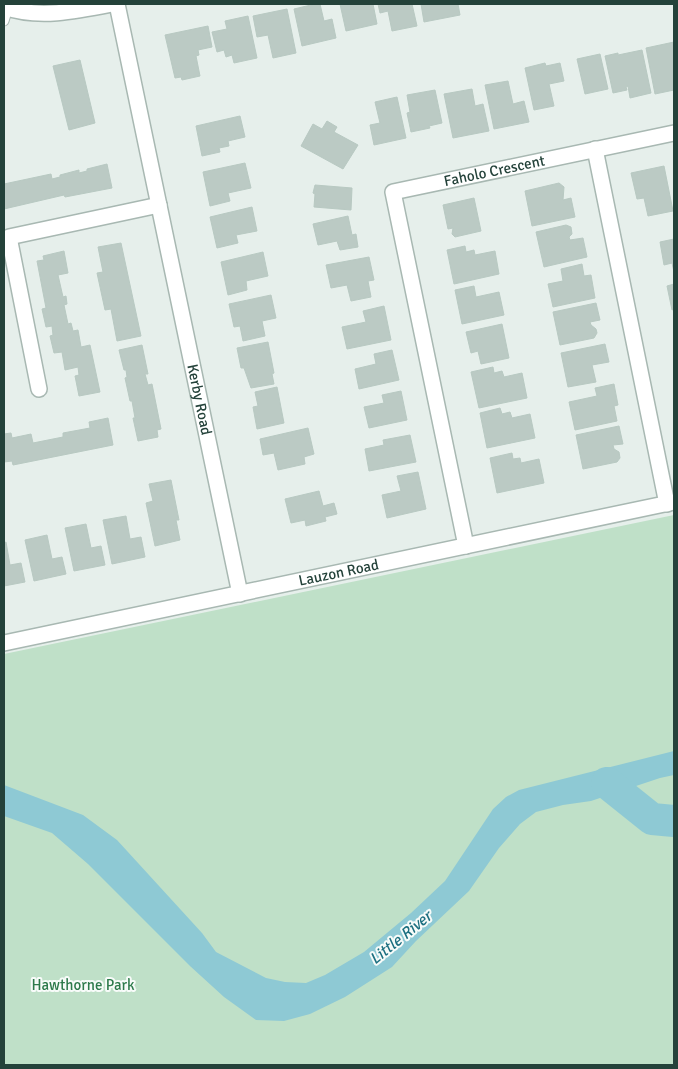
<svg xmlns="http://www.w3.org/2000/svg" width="678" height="1069" viewBox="0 0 678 1069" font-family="Signika,sans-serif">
<rect width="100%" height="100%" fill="#e6efeb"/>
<path fill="#bfe0c8" d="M674 515V1065H4V654Z"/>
<path fill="#8ec9d4" d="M674 751V775L660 778 591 801 563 805 536 812 520 824 499 848 469 891 416 941 392 967 345 997 310 1014 284 1021 256 1020 224 997 190 966 88 864 52 833 4 816V785L83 815 117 840 202 933 216 952 266 978 285 982 306 983 325 975 364 952 411 913 445 881 493 809 506 797 519 790Z"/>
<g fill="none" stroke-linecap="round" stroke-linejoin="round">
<path stroke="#8ec9d4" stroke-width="32" d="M607 783 652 819 674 821"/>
</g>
<g fill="#bbcac4" stroke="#b8c9c2">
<path d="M315 4H320L324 21 332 19 336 38 302 46 294 9Z"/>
<path d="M340 4H373L377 24 346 31Z"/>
<path d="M378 4H412L417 26 392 31 388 11 380 13Z"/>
<path d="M421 4H458L460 15 424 22Z"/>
<path d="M287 9 296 53 273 58 268 35 257 37 253 16Z"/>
<path d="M248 16 257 58 234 63 232 55 226 57 224 50 217 52 212 32 227 29 225 21Z"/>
<path d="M208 26 212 47 198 50 199 55 196 56 200 76 182 80 181 77 175 78 165 35Z"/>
<path d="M674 42V90L655 94 646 48Z"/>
<path d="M642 50 651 93 630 98 628 86 626 87 627 90 613 93 605 56 618 53V55Z"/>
<path d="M600 54 608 89 585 94 577 59Z"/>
<path d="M80 60 95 123 69 130 53 66Z"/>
<path d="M545 63 546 66 560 63 564 81 549 84 554 106 534 110 525 68Z"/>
<path d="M508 81 513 104 524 101 529 122 494 129 485 85Z"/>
<path d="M472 89 475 106 483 104 489 131 453 138 444 94Z"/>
<path d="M435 90 442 123 429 126 430 128 411 132 407 113 410 112 407 95Z"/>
<path d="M397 97 406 138 374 145 370 125 380 123 375 102Z"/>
<path d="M240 116 245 137 228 141 229 146 219 148 220 152 202 156 196 126Z"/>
<path d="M327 121 337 127 334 132 358 145 343 169 301 146 313 124 322 129Z"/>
<path d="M245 163 251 188 228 193 230 201 210 206 203 172Z"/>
<path d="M107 164 112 188 65 197 64 195 4 209V184L51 174 52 179 60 177V175L79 170V173L87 171V169Z"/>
<path d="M664 166 673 211 648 216 644 198 637 199 631 173Z"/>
<path d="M559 183 564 187 563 200 571 198 575 217 532 226 525 191Z"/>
<path d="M315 185 352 188 351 210 314 207 315 194 313 193Z"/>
<path d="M474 198 481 231 455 237 452 234 453 228 448 229 443 205Z"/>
<path d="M252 207 257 231 236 235 238 243 217 248 210 217Z"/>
<path d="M348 216 352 235 356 234 358 247 340 250 337 241 318 245 313 224Z"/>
<path d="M566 225 571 227 572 234 569 237 570 240 583 238 587 257 544 267 536 232Z"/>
<path d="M674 239V272L672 263 664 265 660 242Z"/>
<path d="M121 243 141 336 117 341 111 309 105 310 97 273 103 272 98 247Z"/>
<path d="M465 246 466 252 474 250 475 255 495 251 499 274 454 284 447 250Z"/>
<path d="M64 251 68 273 58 275 63 297 66 296 67 304 64 305 68 324 71 323 73 331 78 330 81 347 90 345 100 392 79 396 75 376 79 375 78 367 65 370 62 352 54 353 50 336 53 335 52 326 46 327 42 309 46 308 37 261 44 260 43 256Z"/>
<path d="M263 252 268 276 246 281 247 290 228 295 221 262Z"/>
<path d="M369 257 374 280 368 281 371 297 351 301 347 285 331 288 326 265Z"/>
<path d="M582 264 584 276 591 275 595 298 553 307 548 284 563 281 561 269Z"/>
<path d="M674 284V309L672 310 667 286Z"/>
<path d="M474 286 476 297 499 292 504 315 462 324 455 290Z"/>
<path d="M271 295 276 318 262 321 265 336 243 341 240 326 234 327 229 304Z"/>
<path d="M596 303 600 320 590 322 591 325 596 329 597 333 594 338 560 345 553 312Z"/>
<path d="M384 306 391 340 347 349 342 327 366 322 363 311Z"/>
<path d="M502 324 509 358 481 364 478 351 471 353 466 332Z"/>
<path d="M268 342 274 373 272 374 274 384 251 388 244 368H241L237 348Z"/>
<path d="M605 344 609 362 592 365 596 382 568 387 561 353Z"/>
<path d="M142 345 148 374H145L148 385 152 384 161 429 157 430 158 437 138 441 133 418H135L132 401H130L125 378 127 377 126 370H124L119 350Z"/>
<path d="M392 350 399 380 359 389 355 369 376 364 374 354Z"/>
<path d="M493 367 494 373 502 371 504 377 522 373 527 398 479 408 471 372Z"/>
<path d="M614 384 618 405 614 406 617 421 575 430 569 402 597 396 595 388Z"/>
<path d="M277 387 284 423 257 429 253 407 258 406 255 392Z"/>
<path d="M401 391 407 420 369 428 364 407 384 403 382 395Z"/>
<path d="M500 408 502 414 510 412 512 418 530 414 535 438 487 448 480 413Z"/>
<path d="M108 418 113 445 13 465 12 461 4 462V434L11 433 12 438 31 434 33 443 63 437V433L90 428 89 422Z"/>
<path d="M619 426 623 444 613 445 614 449 619 452 620 458 617 462 583 469 576 435Z"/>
<path d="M308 428 314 454 304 457 305 464 278 470 274 453 263 455 260 439Z"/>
<path d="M410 435 416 462 369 471 365 449 384 445 383 440Z"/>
<path d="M512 453 513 459 520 458 521 463 539 459 544 483 497 493 490 458Z"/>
<path d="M418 472 426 509 387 518 382 495 401 491 397 476Z"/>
<path d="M171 480 179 520H176L180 540 155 546 146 503 153 501 149 484Z"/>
<path d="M319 491 323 506 334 503 337 514 325 517 326 521 306 526 305 520 291 523 285 499Z"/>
<path d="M126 516 130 539 141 537 145 557 112 564 103 520Z"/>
<path d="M86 524 91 548 101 546 105 565 74 571 65 528Z"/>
<path d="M47 535 52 559 62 557 66 574 34 581 25 540Z"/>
<path d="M6 542 10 565 21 563 25 582 4 586V543Z"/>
</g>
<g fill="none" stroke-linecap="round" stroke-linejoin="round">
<defs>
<path id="service" d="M4 21 8 8"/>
<g id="minor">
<path id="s1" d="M117 4 240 594"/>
<path d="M4 7C38 19 77 11 112 4"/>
<path d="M595 149 667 504"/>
<path d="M39 389 9 237 159 205"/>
<path id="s2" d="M466 546 393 192 674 133"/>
</g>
<g id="tertiary">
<path id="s3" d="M4 643 674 502"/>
</g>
</defs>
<use href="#service" stroke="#a8b8b2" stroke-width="11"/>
<use href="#minor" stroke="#a8b8b2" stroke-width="18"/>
<use href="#tertiary" stroke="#a8b8b2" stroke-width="18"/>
<use href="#service" stroke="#fff" stroke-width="9"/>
<use href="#minor" stroke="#fff" stroke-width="15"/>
<use href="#tertiary" stroke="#fff" stroke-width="15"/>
</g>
<g text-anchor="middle" stroke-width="4" stroke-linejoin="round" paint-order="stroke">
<g font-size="15" fill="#24423a" stroke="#f7fbf9">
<text dy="5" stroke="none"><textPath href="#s2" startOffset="465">Faholo Crescent</textPath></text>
<text dy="5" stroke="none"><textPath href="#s1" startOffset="404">Kerby Road</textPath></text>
<text dy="5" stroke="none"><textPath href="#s3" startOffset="342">Lauzon Road</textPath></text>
</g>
<g font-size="15" fill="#2d7a4b" stroke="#f7fbf9">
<text x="83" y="990">Hawthorne Park</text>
</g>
<g font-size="16" font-style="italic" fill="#1c6f80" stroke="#f7fbf9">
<text transform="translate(400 937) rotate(-39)" y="6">Little River</text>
</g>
</g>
<rect width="678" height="1069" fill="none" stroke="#24423a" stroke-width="10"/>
</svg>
